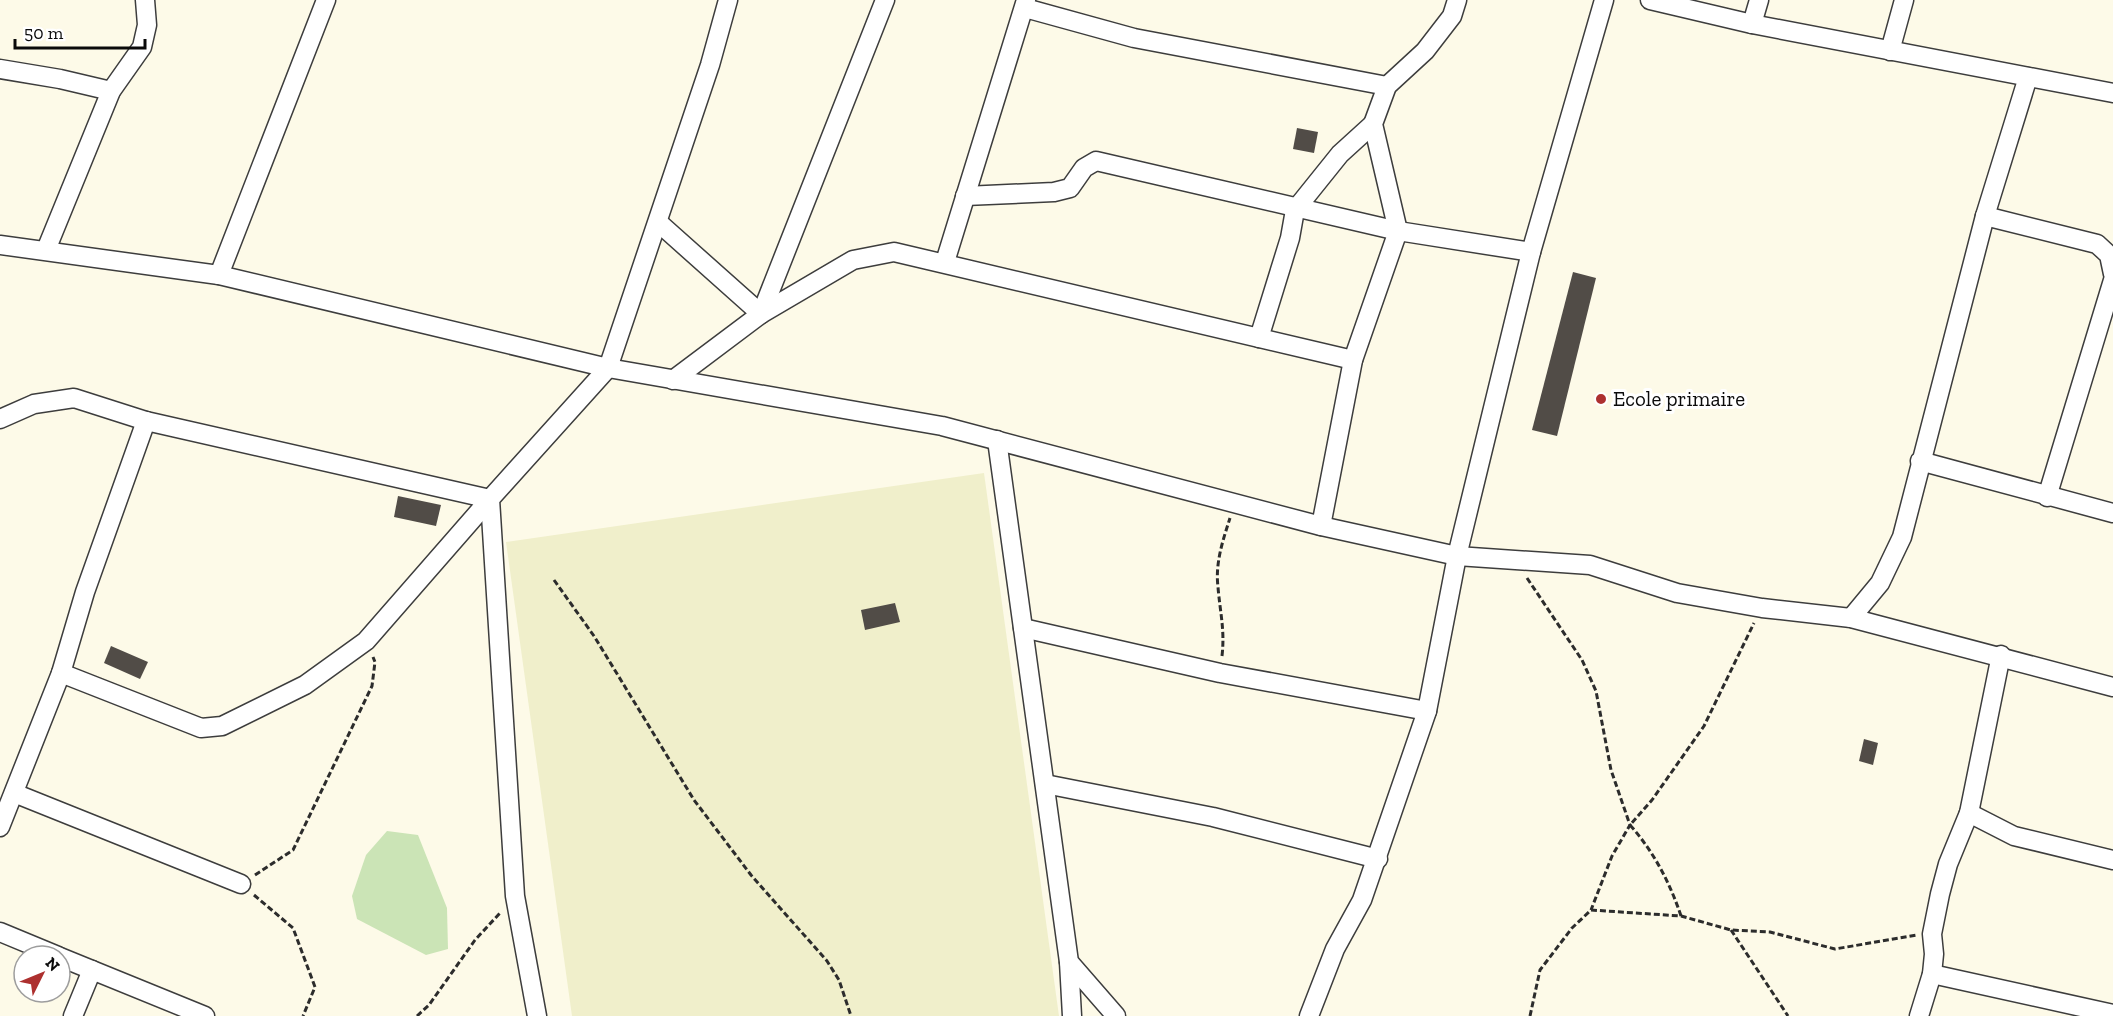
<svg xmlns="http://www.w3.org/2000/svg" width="2113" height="1016" viewBox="0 0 2113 1016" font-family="'Zilla Slab',serif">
<rect width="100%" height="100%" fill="#fdfae8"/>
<path fill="#f0efcb" d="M984 473 1059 1016H572L506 542Z"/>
<path fill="#cbe4b6" d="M387 831 418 835 447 908 448 949 426 955 357 919 352 896 366 855Z"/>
<g fill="#514c47">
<path d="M1297 128 1318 132 1314 153 1293 149Z"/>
<path d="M1573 272 1596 278 1557 436 1532 430Z"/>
<path d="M398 496 441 505 436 526 394 517Z"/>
<path d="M895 603 900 622 865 630 861 610Z"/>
<path d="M111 646 148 662 140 679 104 663Z"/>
<path d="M1864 739 1878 743 1873 765 1859 761Z"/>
</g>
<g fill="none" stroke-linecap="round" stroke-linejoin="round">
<defs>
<g id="minor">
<path d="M1650 0 1752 24 2113 93"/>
<path d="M1025 8 1134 38 1387 86"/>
<path d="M1752 24 1759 0"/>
<path d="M1890 51 1904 0"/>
<path d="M0 69 60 79 111 91"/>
<path d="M965 196 1054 192 1070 188 1084 168 1096 161 1398 231 1531 252"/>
<path d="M1985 216 2097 244 2109 255 2113 274"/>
<path d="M659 223 761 314 853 260 894 252 1353 360"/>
<path d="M0 245 219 275 608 368 942 426 1321 526 1457 556 1590 565 1677 593 1762 608 1851 618 2113 687"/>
<path d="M46 250 111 91 142 47 147 25 145 0"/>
<path d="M945 262 1026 0"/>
<path d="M219 275 326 0"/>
<path d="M1259 338 1290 238 1295 210 1340 154 1373 124"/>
<path d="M673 380 761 314 885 0"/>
<path d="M0 419 34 404 74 398 146 421 490 499 366 641 305 685 222 726 201 728 61 673"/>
<path d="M997 440 1069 962 1116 1016"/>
<path d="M1920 461 2113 513"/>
<path d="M2047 497 2113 280"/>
<path d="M1321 526 1353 360 1398 231 1373 124 1387 86 1425 51 1452 16 1457 0"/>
<path d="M1851 618 1880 583 1902 537 1985 216 2028 77"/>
<path d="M1023 628 1220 673 1427 711"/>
<path d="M1045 784 1213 817 1378 859"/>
<path d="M14 793 241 884"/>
<path d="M1969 813 2014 836 2113 860"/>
<path d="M0 827 61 673 85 592 146 421"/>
<path d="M0 932 58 956"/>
<path d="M60 957 205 1016"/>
<path d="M1069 962 1072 1016"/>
<path d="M1932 974 2113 1014"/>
<path d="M73 1016 92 970"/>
<path d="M537 1016 515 896 490 499 608 368 710 65 728 0"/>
<path d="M1309 1016 1335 949 1362 900 1427 711 1457 556 1531 252 1604 0"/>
<path d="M1919 1016 1932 974 1934 954 1932 934 1940 894 1948 864 1969 813 2001 655"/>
</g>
</defs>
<use href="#minor" stroke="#3d3d3d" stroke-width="21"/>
<g stroke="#2c2c2c" stroke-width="3" stroke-dasharray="6 3" stroke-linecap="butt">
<path d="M1527 578 1582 660 1596 691 1611 770 1630 825 1612 856 1591 910"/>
<path d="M554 580 594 636 694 800 751 875 827 961 839 980 851 1016"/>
<path d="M1222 656C1225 630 1220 612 1218 587 1215 563 1223 540 1230 518"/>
<path d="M255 875 293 850 372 686 375 662 373 657"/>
<path d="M254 895 293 928 315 987 303 1016"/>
<path d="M1681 916C1670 883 1654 852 1630 825L1652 800 1704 726 1754 623"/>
<path d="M1731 930 1788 1016"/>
<path d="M417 1016 429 1005 475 940 500 913"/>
<path d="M1530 1016 1540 970 1572 928 1591 910 1681 916 1731 930 1770 932 1835 949 1917 935"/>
</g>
<use href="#minor" stroke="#fff" stroke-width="18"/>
</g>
<circle fill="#ad302f" stroke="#fff" stroke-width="2" cx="1601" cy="399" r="6"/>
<g text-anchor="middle" stroke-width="6" stroke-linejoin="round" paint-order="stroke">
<g font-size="21" fill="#0a0a0a" stroke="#fff" text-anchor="start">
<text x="1613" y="406">Ecole primaire</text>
</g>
</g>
<g transform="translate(42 974) rotate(47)"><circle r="28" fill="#ffffff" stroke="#9d9d9d" stroke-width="1.5"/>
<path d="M0-4.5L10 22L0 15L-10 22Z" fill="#ad302f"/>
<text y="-9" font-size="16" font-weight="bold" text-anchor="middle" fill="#0a0a0a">N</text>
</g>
<path d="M15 39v9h130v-9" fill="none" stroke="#0a0a0a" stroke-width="3"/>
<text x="24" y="39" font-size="18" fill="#0a0a0a" stroke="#ffffff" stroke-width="4.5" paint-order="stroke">50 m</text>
</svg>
